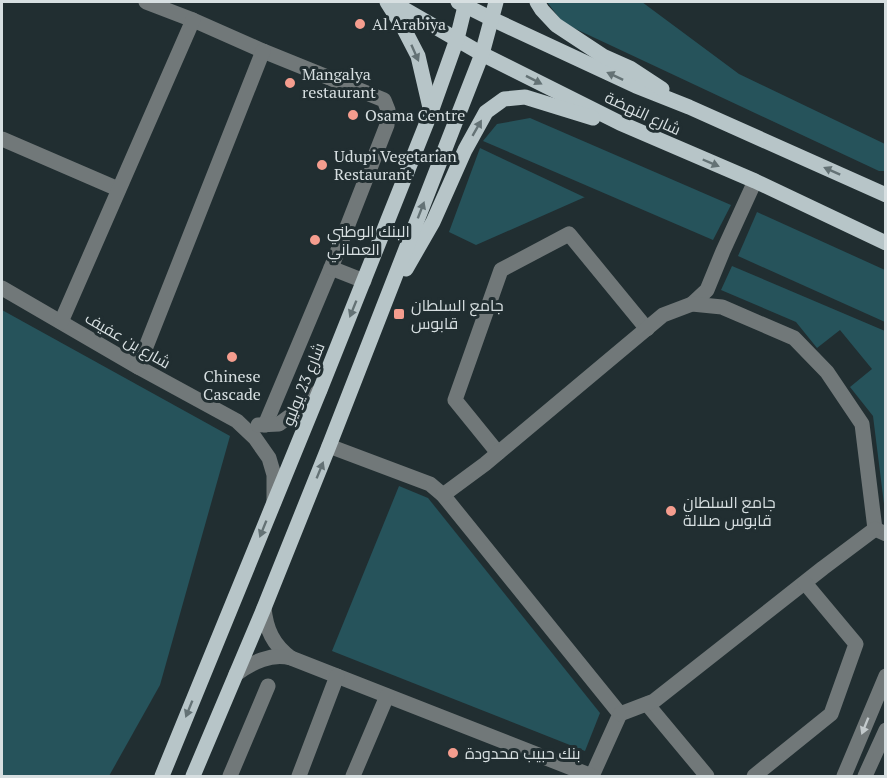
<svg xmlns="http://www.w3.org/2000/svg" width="887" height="778" viewBox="0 0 887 778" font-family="'PT Serif',Cairo,serif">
<rect width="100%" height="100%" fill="#212e31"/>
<g fill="#26535b">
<path d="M547 2H642L739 74 885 144V171H879L563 23Z"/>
<path d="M530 118 731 205 713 240 483 141 497 124Z"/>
<path d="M480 148 584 197H585L476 245 449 232Z"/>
<path d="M757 212 885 270V322L738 256Z"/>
<path d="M732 266 885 331V512L873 416 850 387 872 369 840 330 817 348 796 322 721 290Z"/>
<path d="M2 310 230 436 160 685 109 776H2Z"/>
<path d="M399 486 428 498 600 713 585 751 332 651Z"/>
</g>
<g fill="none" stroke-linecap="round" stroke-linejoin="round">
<g stroke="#717879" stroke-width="15">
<path d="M146 2 193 20 263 51 384 100 388 110 387 125 331 268 265 425"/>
<path d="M2 139 118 189"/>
<path d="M331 268 364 281"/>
<path d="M2 288 138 367 237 421 255 438 269 458 274 475V502"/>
<path d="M692 304 707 290 723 251 755 181"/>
<path d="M61 322 193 20"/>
<path d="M138 367 263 51"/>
<path d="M258 425 279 424 301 408 320 390"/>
<path d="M329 446 430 484 443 495 620 714 592 776"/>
<path d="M498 453 455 400 501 270 569 234 647 329"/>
<path d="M443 495 485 464 663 315 692 304 722 307 794 338 827 372 862 424 875 529 886 534"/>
<path d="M264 608C266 629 273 645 291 658"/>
<path d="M236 674C253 662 271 653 291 658L592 776"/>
<path d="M647 704 707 776"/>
<path d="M620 714 654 701 823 568 875 529"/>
<path d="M230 776 268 686"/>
<path d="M299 776 337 676"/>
<path d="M353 776 387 696"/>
<path d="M754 776 831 714 856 644 805 583"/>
<path d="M844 776 886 676"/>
<path d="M865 776 886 730"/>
</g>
<g stroke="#b7c5c8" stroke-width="15">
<path d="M387 2 404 29 418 56 431 112"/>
<path d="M392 2 482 54 620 123 755 181 886 243"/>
<path d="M458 2 492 19 636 86 689 107 886 195"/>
<path d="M537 2 542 10 556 25 603 56 630 68 662 89"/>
<path d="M406 269 433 222 465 150 486 112 504 99 525 97 593 118"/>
<path d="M162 776 320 390 431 112 457 39 466 2"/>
<path d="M193 776 264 608 329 446 482 54 496 2"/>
</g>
</g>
<defs><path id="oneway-solid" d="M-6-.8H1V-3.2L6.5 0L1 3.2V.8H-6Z" transform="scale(1.5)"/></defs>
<g fill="#647275">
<use href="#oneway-solid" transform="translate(415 53) rotate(66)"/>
<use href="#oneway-solid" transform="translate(615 76) rotate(-155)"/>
<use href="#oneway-solid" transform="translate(534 80) rotate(27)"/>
<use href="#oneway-solid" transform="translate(477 128) rotate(-60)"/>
<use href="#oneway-solid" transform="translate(711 163) rotate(23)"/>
<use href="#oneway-solid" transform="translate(832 171) rotate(-156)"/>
<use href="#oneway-solid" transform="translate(421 210) rotate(-69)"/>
<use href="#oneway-solid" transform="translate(353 309) rotate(112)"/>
<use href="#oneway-solid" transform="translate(320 470) rotate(-68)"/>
<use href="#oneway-solid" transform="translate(263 529) rotate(112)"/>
<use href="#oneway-solid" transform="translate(189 709) rotate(112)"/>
</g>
<use fill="#c3cacc" href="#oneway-solid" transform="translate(865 726) rotate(112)"/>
<g fill="#f59d8e" stroke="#212e31" stroke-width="2">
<circle cx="360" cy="24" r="6"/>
<circle cx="290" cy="83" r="6"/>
<circle cx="353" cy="115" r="6"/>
<circle cx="322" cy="165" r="6"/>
<circle cx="315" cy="240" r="6"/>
<rect x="393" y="308" width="12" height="12" rx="3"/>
<circle cx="232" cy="357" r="6"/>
<circle cx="671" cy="511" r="6"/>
<circle cx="453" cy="753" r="6"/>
</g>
<g text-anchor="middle" stroke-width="6" stroke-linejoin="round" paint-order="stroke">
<g font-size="16" fill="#d7dfe1" stroke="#212e31" text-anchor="start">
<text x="372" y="30">Al Arabiya</text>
<text x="302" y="80">Mangalya<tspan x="302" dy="18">restaurant</tspan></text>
<text x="365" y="121">Osama Centre</text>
<text x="334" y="162">Udupi Vegetarian<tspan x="334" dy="18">Restaurant</tspan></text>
<text x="327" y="237">البنك الوطني<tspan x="327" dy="18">العماني</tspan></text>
<text x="411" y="311">جامع السلطان<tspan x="411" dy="18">قابوس</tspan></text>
<text x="232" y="382" text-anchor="middle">Chinese<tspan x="232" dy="18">Cascade</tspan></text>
<text x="683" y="508">جامع السلطان<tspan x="683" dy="18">قابوس صلالة</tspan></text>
<text x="465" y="759">بنك حبيب محدودة</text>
</g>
<g font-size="16" fill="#d7dfe1" stroke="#212e31">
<text transform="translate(643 113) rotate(25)" y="6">شارع النهضة</text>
<text transform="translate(128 340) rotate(30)" y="6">شارع بن عفيف</text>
<text transform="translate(303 384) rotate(-68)" y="6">شارع 23 يوليو</text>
</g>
</g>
<rect width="887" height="778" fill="none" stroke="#d7dfe1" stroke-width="6"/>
</svg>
